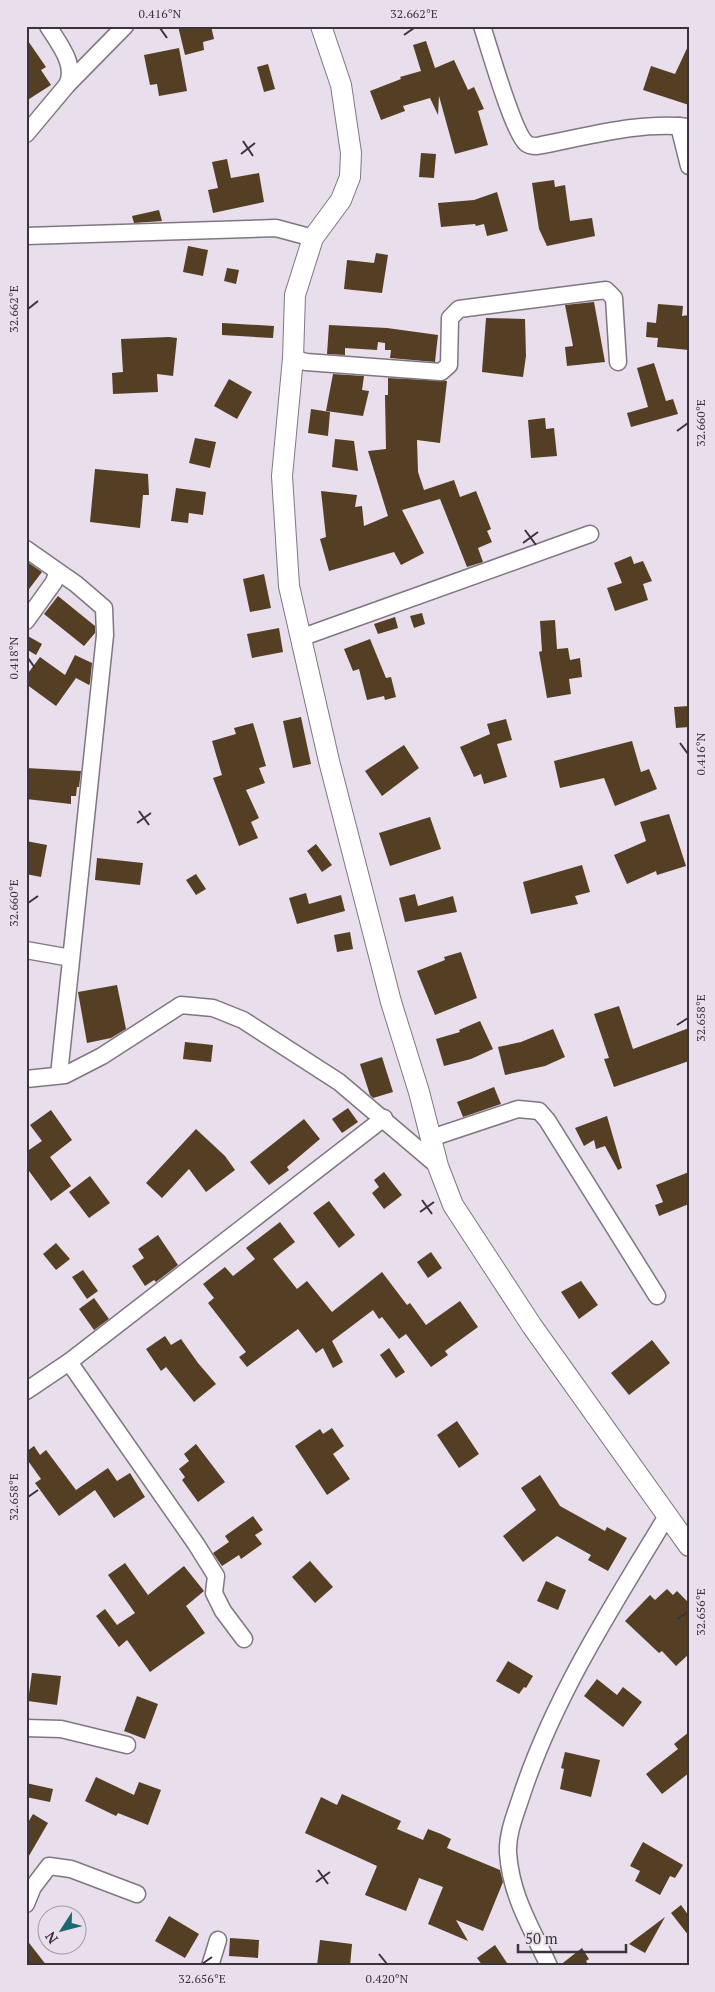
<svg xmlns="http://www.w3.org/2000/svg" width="715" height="1992" viewBox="0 0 715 1992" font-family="'PT Serif',serif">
<rect width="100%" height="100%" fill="#e9deeb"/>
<g fill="#543f25">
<path d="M178 26H211L214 39 203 42 204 50 185 55Z"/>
<path d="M26 38 46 67 41 70 51 85 26 101Z"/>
<path d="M426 41 435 68 454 60 468 90 474 87 484 109 478 111 488 145 455 154 439 96 438 115 430 98 403 106 405 111 381 120 370 91 401 79 400 77 421 71 413 45Z"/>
<path d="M689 44V105L643 90 651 66 675 74Z"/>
<path d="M179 48 187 91 159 96 157 84 150 85 144 55Z"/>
<path d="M268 64 275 89 264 92 257 67Z"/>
<path d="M421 153 436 154 434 178 419 177Z"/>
<path d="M227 159 231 178 259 173 264 202 213 213 208 190 218 188 212 162Z"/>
<path d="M554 180 555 187 565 185 570 221 592 218 595 236 547 246 539 229 532 183Z"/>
<path d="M497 192 508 231 487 236 484 224 476 226 475 224 441 227 438 203 474 200Z"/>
<path d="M159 210 162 221 134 223 132 216Z"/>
<path d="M188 246 208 250 203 276 183 272Z"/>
<path d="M376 253 388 255 382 293 344 289 347 260 374 263Z"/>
<path d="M227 268 239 270 236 284 224 281Z"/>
<path d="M594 302 605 362 567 366 565 347 573 346 565 305Z"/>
<path d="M658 304 683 306 682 316 689 315V350L657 347 658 338 646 337 647 322 656 323Z"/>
<path d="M486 318 525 319 526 356 523 377 482 372Z"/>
<path d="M222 323 274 326 273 338 222 335Z"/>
<path d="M329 325 387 328 438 335 435 362 390 358 391 350H385V343L378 342 377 350 345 348V355L327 354Z"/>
<path d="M169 337 177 338 173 376 157 374 158 392 113 394 112 373 123 372 121 339Z"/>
<path d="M654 363 666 401 673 399 678 414 631 427 627 413 648 407 637 368Z"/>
<path d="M333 374 364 376 362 390 369 391 363 416 326 411Z"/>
<path d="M388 378 447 381 440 443 417 440 418 472 424 490 454 480 460 497 476 491 491 529 487 531 492 542 478 548 483 562 467 567 440 499 402 510 424 553 401 565 394 552 329 571 320 539 326 537 321 491 357 495 355 507 362 506 364 526 388 516 368 451 386 449 385 395H388Z"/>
<path d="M229 379 252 392 237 419 214 406Z"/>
<path d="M311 409 330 412 328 436 308 433Z"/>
<path d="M545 418 546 429 554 428 557 456 531 458 528 420Z"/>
<path d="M195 438 216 442 210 468 189 463Z"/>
<path d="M335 439 354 441 358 471 332 467Z"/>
<path d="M95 469 148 474 149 495H143L140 528 90 522Z"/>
<path d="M176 488 206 492 203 515 189 513 188 523 171 521Z"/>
<path d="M631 556 634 564 643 561 652 581 643 584 648 600 615 611 607 588 622 583 614 563Z"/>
<path d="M26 561 42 572 26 593Z"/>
<path d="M264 574 271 608 250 612 243 579Z"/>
<path d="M58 596 95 626V633L84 646 44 614Z"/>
<path d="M422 613 425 624 414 628 410 616Z"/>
<path d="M395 617 398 628 378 634 374 624Z"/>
<path d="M555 620 557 649 568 648 570 660 580 658 582 677 569 679 571 694 547 698 539 652 542 651 540 621Z"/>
<path d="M279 628 283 652 252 658 247 634Z"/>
<path d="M26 635 42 644 36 655 26 649Z"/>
<path d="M370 639 386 678 391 677 396 697 385 700 384 696 367 700 359 669 353 671 344 649Z"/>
<path d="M75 655 92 663 90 683 89 685 76 678 56 706 26 684V676L40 657 65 675Z"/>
<path d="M689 706V727L676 728 674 707Z"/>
<path d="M301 717 311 764 293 768 283 721Z"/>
<path d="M506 719 512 740 497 744 507 777 484 784 481 774 474 777 460 747 490 734 487 724Z"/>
<path d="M253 723 266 766 259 768 265 783 246 790 259 818 251 822 258 838 239 846 213 778 222 775 212 741 236 734 234 728Z"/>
<path d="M632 741 641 772 649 769 657 789 615 806 604 778 560 788 554 761Z"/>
<path d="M404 745 419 768 382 796 365 771Z"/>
<path d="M26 768 81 771 79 787H77L76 796H71V804L26 799Z"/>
<path d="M669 814 686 866 657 875 656 871 627 884 614 855 646 841 640 822Z"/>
<path d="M430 817 441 849 390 866 379 833Z"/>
<path d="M26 841 47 845 41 877 26 874Z"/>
<path d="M316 844 332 865 322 872 307 851Z"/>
<path d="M97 858 143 863 140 885 95 880Z"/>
<path d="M582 865 590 892 575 896 578 904 531 914 523 882Z"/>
<path d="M196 874 206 889 196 895 186 880Z"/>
<path d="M306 893 309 904 341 895 345 911 297 924 289 898Z"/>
<path d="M415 894 418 906 453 896 457 912 405 922 399 898Z"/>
<path d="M350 932 353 949 337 952 334 935Z"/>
<path d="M461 952 477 998 435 1015 417 971 445 960 444 957Z"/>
<path d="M117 985 126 1029 111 1038 87 1043 78 992Z"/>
<path d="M619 1006 633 1049 689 1028V1061L614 1087 604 1059 609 1058 594 1014Z"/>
<path d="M480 1021 493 1049 471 1059 444 1066 436 1039 460 1032 459 1030Z"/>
<path d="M553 1029 565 1057 545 1066 505 1075 498 1047 521 1042Z"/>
<path d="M185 1042 213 1045 211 1062 183 1059Z"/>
<path d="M382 1057 393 1092 373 1098 370 1095 360 1064Z"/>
<path d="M494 1087 501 1104 463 1117 457 1102Z"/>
<path d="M348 1108 358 1122 342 1133 332 1119Z"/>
<path d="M51 1110 72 1140 50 1157 71 1186 51 1201 26 1167V1152L42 1141 30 1125Z"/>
<path d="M607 1116 622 1168 618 1170 605 1146 596 1149 594 1140 584 1146 575 1128Z"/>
<path d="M304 1119 320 1139 287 1167 289 1170 269 1185 250 1162Z"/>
<path d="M196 1129 225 1156 235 1170 206 1192 189 1169 162 1198 146 1183Z"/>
<path d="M384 1172 402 1195 384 1209 372 1193 379 1187 374 1180Z"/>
<path d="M689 1172V1204L659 1216 655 1205 663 1202 656 1185Z"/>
<path d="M90 1176 110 1203 89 1218 69 1192Z"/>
<path d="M329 1201 355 1235 339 1248 313 1213Z"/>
<path d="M280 1222 295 1242 273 1259 297 1289 307 1281 332 1312 382 1272 407 1305 410 1303 426 1325 460 1301 478 1327 445 1351 448 1355 431 1367 406 1334 399 1339 382 1317 379 1319 373 1310 332 1341 343 1362 333 1368 323 1348 316 1353 298 1329 247 1367 239 1357 246 1352 208 1303 214 1298 203 1284 225 1267 233 1276 255 1259 246 1248Z"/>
<path d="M158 1235 178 1265 156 1282 154 1280 145 1286 132 1266 144 1258 138 1249Z"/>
<path d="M56 1243 70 1259 56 1270 43 1254Z"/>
<path d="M431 1252 442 1268 428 1278 417 1262Z"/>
<path d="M83 1270 98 1291 87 1299 72 1277Z"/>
<path d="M581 1281 598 1305 579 1319 561 1292Z"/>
<path d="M94 1298 109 1319 94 1330 79 1309Z"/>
<path d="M165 1336 171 1345 181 1339 198 1363 216 1384 194 1402 166 1367 161 1371 146 1349Z"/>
<path d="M652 1340 670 1363 629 1395 611 1373Z"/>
<path d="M389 1348 405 1372 396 1378 380 1355Z"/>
<path d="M457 1421 479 1454 459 1468 437 1435Z"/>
<path d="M332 1428 344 1446 333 1454 350 1479 327 1495 295 1446 320 1429 323 1434Z"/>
<path d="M196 1444 225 1482 198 1502 182 1480 185 1477 179 1469 189 1461 184 1454Z"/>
<path d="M34 1446 40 1455 46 1450 76 1490 108 1468 117 1481 130 1473 145 1497 114 1518 95 1490 59 1516 35 1483 41 1479 26 1458V1452Z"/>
<path d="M540 1475 560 1506 605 1531 607 1527 627 1538 608 1571 588 1560 591 1555 557 1536 523 1562 503 1536 536 1510 521 1488Z"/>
<path d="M253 1516 263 1530 255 1535 262 1544 241 1559 239 1555 222 1566 213 1553 229 1542 225 1536Z"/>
<path d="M310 1561 333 1587 315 1603 292 1577Z"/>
<path d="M125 1563 148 1595 184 1566 204 1591 186 1606 205 1633 150 1672 127 1640 119 1647 96 1616 105 1609 117 1625 135 1613 108 1575Z"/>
<path d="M546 1581 566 1590 558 1610 537 1601Z"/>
<path d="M667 1589 673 1595 677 1591 689 1603V1654L676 1666 662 1651 659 1653 625 1621 650 1595 655 1600Z"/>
<path d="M508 1661 533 1676 526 1688 524 1687 519 1694 496 1681Z"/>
<path d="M32 1673 61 1676 57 1705 28 1701Z"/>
<path d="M597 1679 617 1695 623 1687 642 1702 623 1727 584 1696Z"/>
<path d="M137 1696 158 1704 145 1739 124 1731Z"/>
<path d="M689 1732V1773L662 1794 646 1774 678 1749 674 1744Z"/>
<path d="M565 1752 600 1760 591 1797 560 1789 564 1769 561 1768Z"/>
<path d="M96 1777 134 1795 139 1782 161 1790 148 1825 118 1813 116 1816 85 1801Z"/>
<path d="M26 1783 53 1789 50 1802 26 1797Z"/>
<path d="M342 1794 401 1821 397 1829 423 1840 428 1829 441 1834 451 1839 447 1848 500 1870 503 1882 483 1931 456 1920 468 1941 428 1924 443 1887 419 1878 406 1911 365 1895 377 1866 305 1833 321 1797 337 1805Z"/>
<path d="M33 1814 48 1823 26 1861V1826Z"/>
<path d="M643 1842 683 1865 675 1878 670 1876 660 1895 635 1881 640 1871 630 1866Z"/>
<path d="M681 1905 689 1916V1936L671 1913Z"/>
<path d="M169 1916 199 1934 185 1958 155 1941Z"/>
<path d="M665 1917 645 1953 629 1944Z"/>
<path d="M230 1938 259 1940 258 1958 229 1956Z"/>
<path d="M26 1939 47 1966H26Z"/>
<path d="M320 1940 352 1944 350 1966H317Z"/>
<path d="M495 1945 509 1966H483L477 1958Z"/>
<path d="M582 1948 589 1959 586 1961 589 1966H559Z"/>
</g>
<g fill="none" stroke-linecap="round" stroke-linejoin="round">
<defs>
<g id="minor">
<path d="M482 26C489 47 513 132 526 143 529 146 533 146 537 146 586 137 638 121 689 127"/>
<path d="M67 85 125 26"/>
<path d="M679 126 689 166"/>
<path d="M26 134 67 85C77 65 59 44 48 26"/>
<path d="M26 236 276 228 313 238"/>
<path d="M293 358 306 362 441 372 449 365 450 318 459 309 606 290 614 298 618 362"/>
<path d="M26 549 76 584 104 608 105 635 59 1075"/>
<path d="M26 621 54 582 57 573"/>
<path d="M300 638 590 534"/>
<path d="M26 950 71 958"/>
<path d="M26 1079 65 1075 102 1056 181 1005 213 1008 243 1020 339 1082 438 1166"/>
<path d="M431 1138 518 1109 539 1111 547 1120 657 1296"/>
<path d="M69 1362 196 1544 216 1576 214 1593 223 1611 244 1639"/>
<path d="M26 1391 69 1362 384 1118"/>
<path d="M26 1728 61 1729 127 1745"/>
<path d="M26 1904 33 1887 49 1866 71 1869 137 1894"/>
<path d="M210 1966 218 1940"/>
<path d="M549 1966C531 1927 511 1896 508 1853 507 1833 516 1813 522 1794 555 1695 613 1605 667 1516"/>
</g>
<path id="tertiary" d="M321 26 341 85 351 153 350 177 341 200 313 238 295 295 293 358 282 476 289 586 329 761 391 1002 419 1092 438 1166 453 1205 532 1326 689 1546"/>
</defs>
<use href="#minor" stroke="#807681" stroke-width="19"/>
<use href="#tertiary" stroke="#807681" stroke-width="22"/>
<use href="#minor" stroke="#fff" stroke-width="16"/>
<use href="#tertiary" stroke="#fff" stroke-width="20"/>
</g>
<path fill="none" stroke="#383439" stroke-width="2" d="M160 28 167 38M404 35 414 28M243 141 253 156M241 154 255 143M28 309 38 301M677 431 688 423M525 530 536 545M523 543 538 532M28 658 35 668M680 743 688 754M139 811 149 825M137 823 151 813M28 903 38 896M677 1025 688 1018M422 1200 432 1214M420 1212 434 1202M28 1497 38 1490M677 1619 688 1612M318 1870 328 1884M316 1882 330 1872M379 1954 387 1964M202 1964 212 1957"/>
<rect width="715" height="1992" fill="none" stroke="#e9deeb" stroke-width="55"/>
<g transform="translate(62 1930) rotate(234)"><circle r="24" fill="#e9deeb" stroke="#a29aa4"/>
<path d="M0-4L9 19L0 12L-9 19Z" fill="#1c6870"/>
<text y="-8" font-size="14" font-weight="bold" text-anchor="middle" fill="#383439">N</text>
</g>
<path d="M518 1944v8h108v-8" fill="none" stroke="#383439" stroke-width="2.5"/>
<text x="525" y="1944" font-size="15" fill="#383439" stroke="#e9deeb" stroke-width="4" paint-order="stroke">50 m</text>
<rect x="28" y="28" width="660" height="1936" fill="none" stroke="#383439" stroke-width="2"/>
<g font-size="12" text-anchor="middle" fill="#383439">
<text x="160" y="18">0.416°N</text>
<text x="414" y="18">32.662°E</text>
<text transform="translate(14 309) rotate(-90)" y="4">32.662°E</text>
<text transform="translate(701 423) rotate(-90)" y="4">32.660°E</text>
<text transform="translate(14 658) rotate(-90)" y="4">0.418°N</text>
<text transform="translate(701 754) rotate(-90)" y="4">0.416°N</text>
<text transform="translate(14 903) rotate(-90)" y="4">32.660°E</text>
<text transform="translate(701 1018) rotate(-90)" y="4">32.658°E</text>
<text transform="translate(14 1497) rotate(-90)" y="4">32.658°E</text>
<text transform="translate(701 1612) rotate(-90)" y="4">32.656°E</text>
<text x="202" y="1983">32.656°E</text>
<text x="387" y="1983">0.420°N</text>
</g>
</svg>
